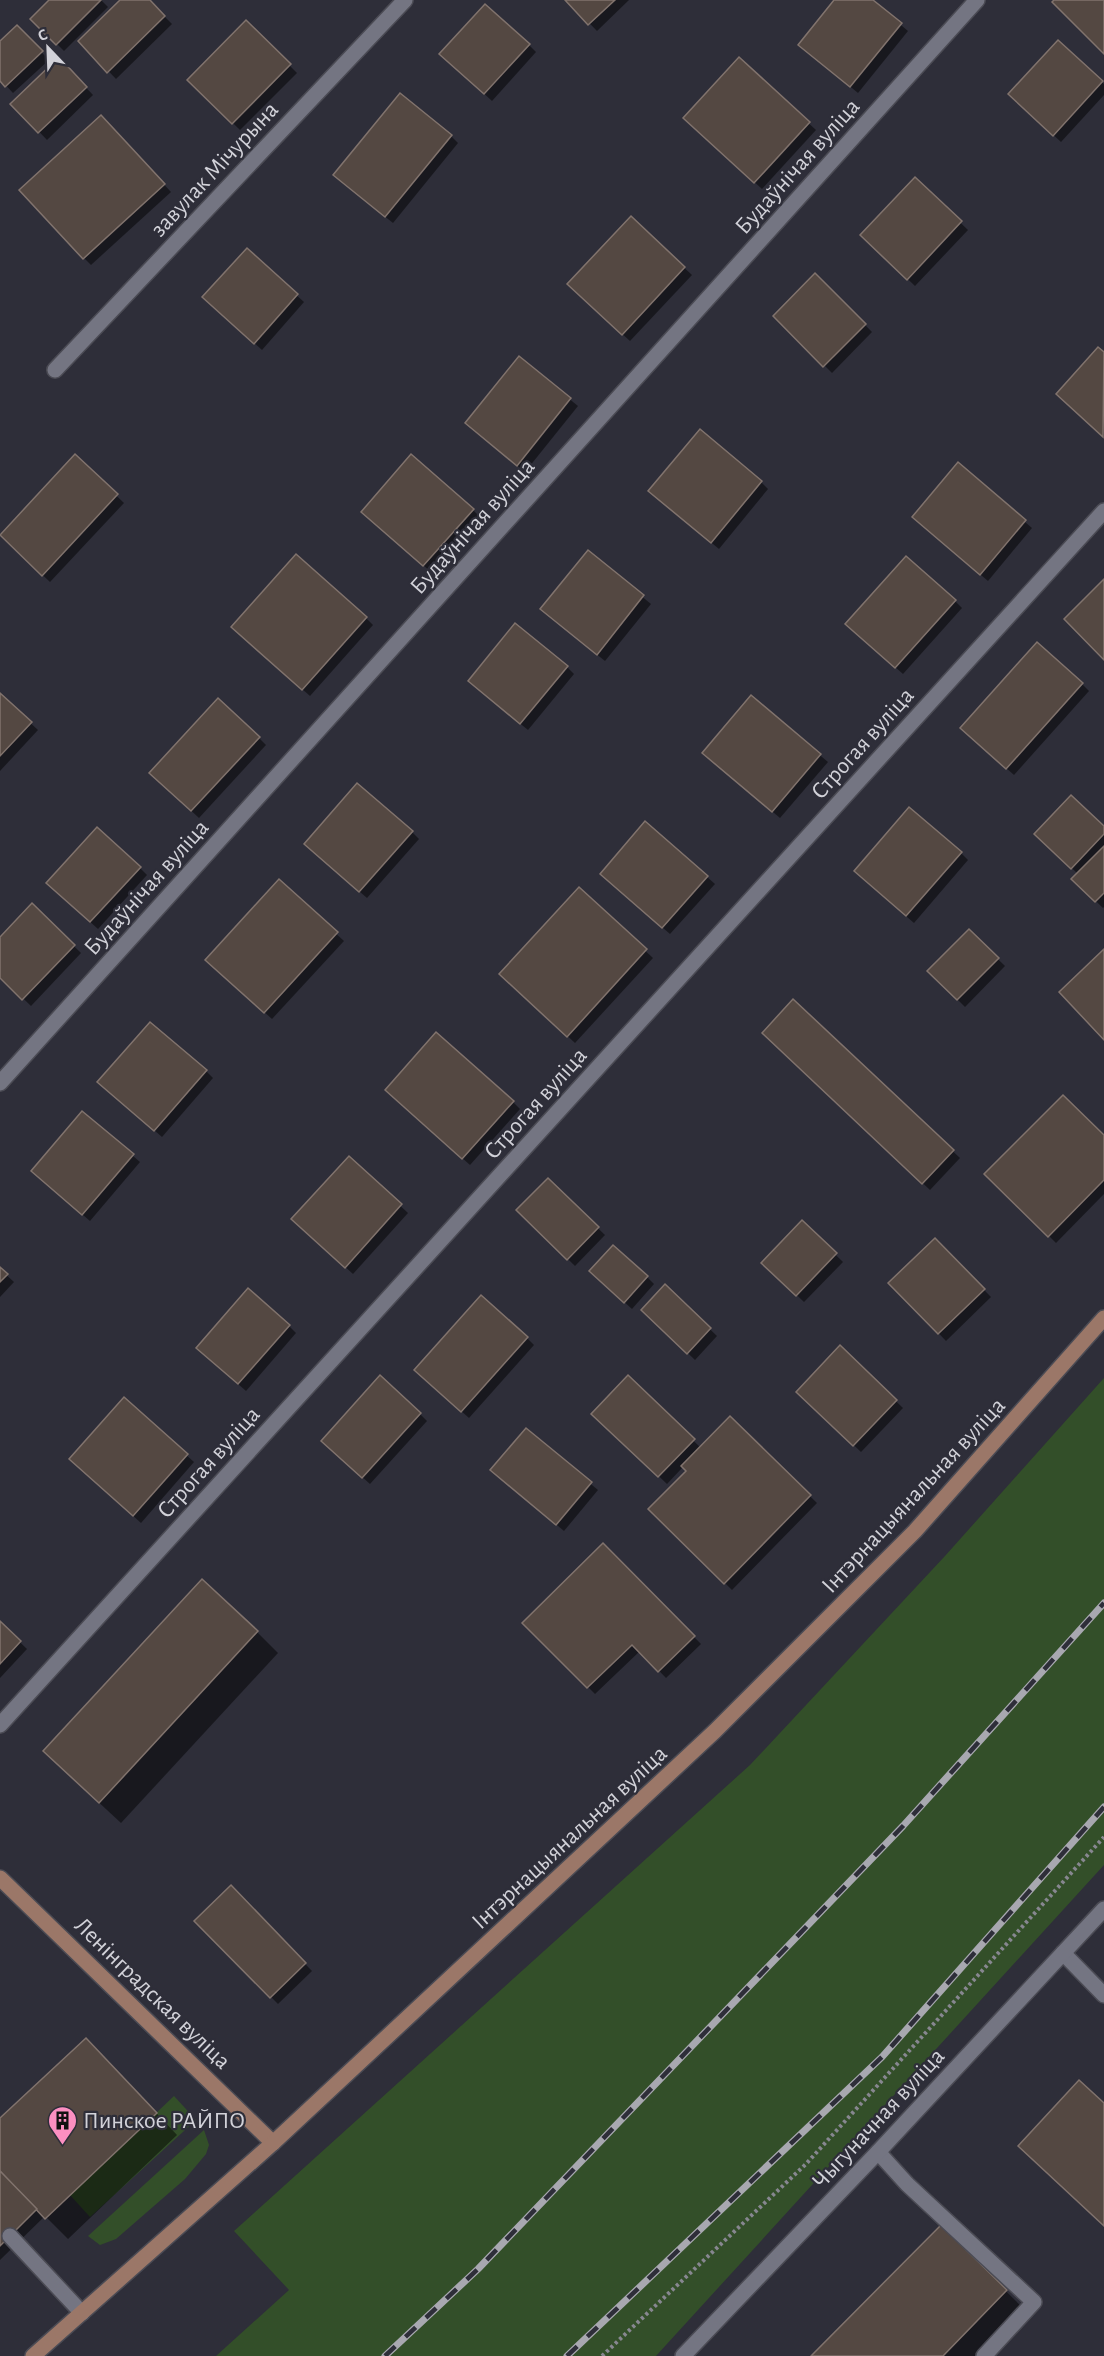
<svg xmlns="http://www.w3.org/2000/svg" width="1104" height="2356" viewBox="0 0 1104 2356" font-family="'Alegreya Sans',sans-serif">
<rect width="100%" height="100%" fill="#2e2e39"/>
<g fill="#334f29">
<path d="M1104 1378V1865L656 2356H216L289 2290 234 2231 750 1765 945 1556Z"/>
<path d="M174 2096 196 2120 90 2217 70 2195Z"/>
<path d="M204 2130 209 2145 206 2154 185 2179 116 2239 100 2245 88 2236Z"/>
</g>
<g fill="#0007">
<path d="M51 0H101L108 7 64 51 32 19Z"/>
<path d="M123 0H148L172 24 116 79 80 41Z"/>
<path d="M567 0H629L597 31Z"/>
<path d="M836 0H871L908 31 858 93 800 45Z"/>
<path d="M246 22 297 73 240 130 189 80Z"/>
<path d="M17 27 49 60 13 93 0 79V43Z"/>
<path d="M1058 42 1104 84V95L1061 142 1017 101Z"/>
<path d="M529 45 536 52 492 101 449 61Z"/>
<path d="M59 59 93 95 47 140 13 104Z"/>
<path d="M739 59 816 130 762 189 692 125Z"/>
<path d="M108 124 171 192 91 265 84 258Z"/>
<path d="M451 136 458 143 393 223 342 182Z"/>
<path d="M915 179 968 230 915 286 862 235Z"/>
<path d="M631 218 692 275 630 341 576 292Z"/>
<path d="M247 250 304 302 262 350 212 304Z"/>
<path d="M816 275 872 332 832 373 775 316Z"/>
<path d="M1098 349 1104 354V436L1065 401Z"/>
<path d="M519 358 578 406 525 472 474 431Z"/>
<path d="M75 456 124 503 50 582 1 536Z"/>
<path d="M958 464 1032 528 988 581 921 524Z"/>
<path d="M761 482 768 489 719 549 658 498Z"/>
<path d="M473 510 480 517 431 572 370 519Z"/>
<path d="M588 552 651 604 605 661 549 616Z"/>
<path d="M955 601 962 608 903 674 854 631Z"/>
<path d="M366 618 373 625 310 696 240 634Z"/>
<path d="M567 667 574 674 528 730 477 688Z"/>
<path d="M1082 684 1089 691 1014 775 969 735Z"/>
<path d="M0 695 38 730 0 771Z"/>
<path d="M751 697 828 762 780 818 712 760Z"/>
<path d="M259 738 266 745 199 818 158 780Z"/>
<path d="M646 823 715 884 670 934 609 881Z"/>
<path d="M1104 828V907L1103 908 1073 879 1078 874 1036 834Z"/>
<path d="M412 832 419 839 367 898 313 851Z"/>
<path d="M961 853 968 860 914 923 863 879Z"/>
<path d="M140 868 147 875 98 929 55 890Z"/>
<path d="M279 881 344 941 272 1019 214 967Z"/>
<path d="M579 889 653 958 575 1043 508 981Z"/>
<path d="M32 905 81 953 31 1006 0 976V939Z"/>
<path d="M969 931 1005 966 965 1007 929 971Z"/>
<path d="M793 1001 960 1158 930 1190 764 1033Z"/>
<path d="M206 1071 213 1078 162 1137 107 1089Z"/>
<path d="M394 1097 513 1102 520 1109 470 1165Z"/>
<path d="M83 1113 140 1162 90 1221 40 1178Z"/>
<path d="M1104 1138V1194L1056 1243 987 1174Z"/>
<path d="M349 1158 408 1213 353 1274 300 1226Z"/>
<path d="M548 1180 605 1235 575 1266 518 1210Z"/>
<path d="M802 1222 843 1262 804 1302 763 1263Z"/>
<path d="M935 1240 991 1297 946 1341 891 1283Z"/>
<path d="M0 1269 14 1282 0 1297Z"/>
<path d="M647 1277 654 1284 632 1309 598 1278Z"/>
<path d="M665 1286 717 1336 695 1360 643 1310Z"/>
<path d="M289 1326 296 1333 246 1391 205 1355Z"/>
<path d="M527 1338 534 1345 469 1418 423 1377Z"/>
<path d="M840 1347 903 1408 861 1452 798 1392Z"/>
<path d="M628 1378 701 1448 730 1418 817 1503 732 1590 650 1509 687 1471 683 1467 667 1484 593 1413Z"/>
<path d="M124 1399 194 1462 141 1523 78 1466Z"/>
<path d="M420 1414 427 1421 370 1484 330 1448Z"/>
<path d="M526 1430 598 1490 564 1531 492 1470Z"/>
<path d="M603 1545 701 1644 666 1678 640 1651 595 1694 524 1623Z"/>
<path d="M0 1623 27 1649 0 1678Z"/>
<path d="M257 1632 278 1653 121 1823 66 1772Z"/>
<path d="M231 1887 312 1971 278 2004 196 1921Z"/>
<path d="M107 2061 177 2135 68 2239 45 2216 0 2260V2120Z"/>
<path d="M941 2227 1028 2313 985 2356H814Z"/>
</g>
<g fill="#544842" stroke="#81736d" stroke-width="1.5">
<path d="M49 0H101L56 45 30 19Z"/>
<path d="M120 0H150L165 16 107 73 78 41Z"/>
<path d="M565 0H615L588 25Z"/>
<path d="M834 0H873L902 23 850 87 798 45Z"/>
<path d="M1054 0H1104V54L1052 2Z"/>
<path d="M485 4 530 44 484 94 439 54Z"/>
<path d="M246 20 291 64 232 124 187 80Z"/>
<path d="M17 25 43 51 5 87 0 81V41Z"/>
<path d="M1058 40 1103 81 1053 136 1008 94Z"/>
<path d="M59 57 87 87 38 133 10 104Z"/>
<path d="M739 57 810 122 754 183 683 118Z"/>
<path d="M400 93 452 135 385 217 333 175Z"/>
<path d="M101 115 165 184 83 259 19 190Z"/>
<path d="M915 177 962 221 907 280 860 235Z"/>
<path d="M631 216 685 267 622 335 567 284Z"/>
<path d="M247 248 298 294 254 344 202 297Z"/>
<path d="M815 273 866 324 823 367 773 316Z"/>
<path d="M1098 347 1104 352 1103 437 1056 394Z"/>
<path d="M519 356 571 398 517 466 465 423Z"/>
<path d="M700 429 762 481 711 543 648 491Z"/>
<path d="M75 454 118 494 42 576 0 535Z"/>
<path d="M411 454 474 509 423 566 361 512Z"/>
<path d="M958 462 1026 520 980 575 912 517Z"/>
<path d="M588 550 644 595 597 655 540 609Z"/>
<path d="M296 554 367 617 302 690 231 627Z"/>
<path d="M906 556 956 600 895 668 845 624Z"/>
<path d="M1104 579V660L1064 619Z"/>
<path d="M515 623 568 666 520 724 468 681Z"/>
<path d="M1037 642 1083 683 1006 769 960 728Z"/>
<path d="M0 693 32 722 0 756Z"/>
<path d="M751 695 821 754 772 812 702 753Z"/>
<path d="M218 698 260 737 191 811 149 773Z"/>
<path d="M357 783 413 831 359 892 304 844Z"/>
<path d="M1071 795 1104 826V834L1071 869 1034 834Z"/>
<path d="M909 807 962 852 906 916 854 871Z"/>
<path d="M645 821 708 876 662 928 600 874Z"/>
<path d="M97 827 141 867 90 922 46 883Z"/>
<path d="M1104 846V893L1095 902 1071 879Z"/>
<path d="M279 879 338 932 264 1013 205 960Z"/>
<path d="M579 887 647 949 567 1037 499 974Z"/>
<path d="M32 903 75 945 22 1000 0 978V937Z"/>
<path d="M969 929 999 958 957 1000 927 971Z"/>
<path d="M1104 949V1040L1059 992Z"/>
<path d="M793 999 954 1150 922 1184 762 1033Z"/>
<path d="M150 1022 207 1070 154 1131 97 1082Z"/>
<path d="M436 1032 514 1101 462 1159 385 1090Z"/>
<path d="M1063 1095 1104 1135V1180L1048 1237 984 1174Z"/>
<path d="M82 1111 134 1154 82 1215 31 1171Z"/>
<path d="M349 1156 402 1204 345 1268 291 1219Z"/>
<path d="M548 1178 599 1227 567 1260 516 1210Z"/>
<path d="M802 1220 837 1253 796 1296 761 1263Z"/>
<path d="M935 1238 985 1289 938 1334 888 1283Z"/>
<path d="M613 1245 648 1276 624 1303 589 1271Z"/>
<path d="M0 1267 8 1274 0 1282Z"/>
<path d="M665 1284 711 1328 687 1354 641 1310Z"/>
<path d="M248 1288 290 1325 238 1384 196 1348Z"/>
<path d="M481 1295 528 1337 461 1412 414 1370Z"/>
<path d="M840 1345 897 1400 853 1446 796 1392Z"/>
<path d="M380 1375 421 1413 362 1478 321 1441Z"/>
<path d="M628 1375 695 1439 658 1477 591 1414Z"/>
<path d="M124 1397 188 1454 133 1516 69 1459Z"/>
<path d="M730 1416 811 1495 724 1584 648 1509 686 1471 681 1466Z"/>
<path d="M526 1428 592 1482 556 1525 490 1470Z"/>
<path d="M603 1543 695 1636 658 1672 632 1645 587 1688 522 1623Z"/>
<path d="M202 1579 258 1631 99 1803 43 1751Z"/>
<path d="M0 1621 21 1641 0 1664Z"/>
<path d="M231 1885 306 1963 270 1998 194 1921Z"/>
<path d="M86 2038 157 2113 45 2219 0 2171V2118Z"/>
<path d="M1079 2080 1104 2103V2226L1018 2146Z"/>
<path d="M0 2171 37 2209 0 2246Z"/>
<path d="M941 2225 1007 2290 943 2356H811Z"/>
</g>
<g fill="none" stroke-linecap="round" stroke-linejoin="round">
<defs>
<g id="lane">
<path d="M1063 1953 1104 1995"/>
<path d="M878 2152 907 2184 1034 2302 984 2356"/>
<path d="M10 2236 82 2313"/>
</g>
<g id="street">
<path d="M55 370 405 0"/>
<path d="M0 1083 977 0"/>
<path d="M0 1725 1104 511"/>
<path d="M683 2356 878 2152 1104 1909"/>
</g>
<g id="secondary">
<path d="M0 1878 273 2143"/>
<path d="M33 2356 273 2143 715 1731 915 1531 1104 1318"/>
</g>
</defs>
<use href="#lane" stroke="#4b4b54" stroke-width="18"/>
<use href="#street" stroke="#4b4b54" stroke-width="18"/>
<use href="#secondary" stroke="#4b4b54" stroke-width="18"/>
<path stroke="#878790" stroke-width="4" stroke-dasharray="3 3" stroke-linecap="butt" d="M602 2356 806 2164 1104 1837"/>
<use href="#lane" stroke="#747582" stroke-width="15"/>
<use href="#street" stroke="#747582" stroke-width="15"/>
<use href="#secondary" stroke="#9b7768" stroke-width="15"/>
<defs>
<g id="rail">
<path d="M385 2356 478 2269 903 1826 1104 1603"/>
<path d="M567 2356 882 2057 1104 1807"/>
</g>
</defs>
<use href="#rail" stroke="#a8a8b0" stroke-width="7"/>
<use href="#rail" stroke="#2e2e39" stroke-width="4.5" stroke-dasharray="14" stroke-linecap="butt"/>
</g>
<defs>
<symbol id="building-pin" viewBox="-11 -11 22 30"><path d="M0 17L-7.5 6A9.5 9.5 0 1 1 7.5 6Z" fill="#fc8fc1" stroke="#2e2e39"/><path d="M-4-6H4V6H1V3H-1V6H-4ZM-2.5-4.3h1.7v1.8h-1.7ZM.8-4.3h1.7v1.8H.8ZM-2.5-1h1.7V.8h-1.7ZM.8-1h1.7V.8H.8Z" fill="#111"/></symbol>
</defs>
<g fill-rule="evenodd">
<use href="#building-pin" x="46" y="2104" width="33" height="45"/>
</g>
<g text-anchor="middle" stroke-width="4.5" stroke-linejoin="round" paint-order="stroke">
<g font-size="24" fill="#d2d2d9" stroke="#2e2e39">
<text transform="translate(797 166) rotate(-48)" y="8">Будаўнічая вуліца</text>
<text transform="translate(214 169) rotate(-47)" y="8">завулак Мічурына</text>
<text transform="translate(472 526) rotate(-48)" y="8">Будаўнічая вуліца</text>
<text transform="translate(862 743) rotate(-48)" y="8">Строгая вуліца</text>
<text transform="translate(146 887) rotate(-48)" y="8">Будаўнічая вуліца</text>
<text transform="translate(535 1103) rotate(-48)" y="8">Строгая вуліца</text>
<text transform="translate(208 1462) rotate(-48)" y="8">Строгая вуліца</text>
<text transform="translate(913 1495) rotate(-47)" y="8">Інтэрнацыянальная вуліца</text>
<text transform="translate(569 1837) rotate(-43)" y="8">Інтэрнацыянальная вуліца</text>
<text transform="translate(153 1993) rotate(44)" y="8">Ленінградская вуліца</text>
<text transform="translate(878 2118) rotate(-47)" y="8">Чыгуначная вуліца</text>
</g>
<g font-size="24" fill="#d2d2d9" stroke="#2e2e39" text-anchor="start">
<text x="83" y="2128">Пинское РАЙПО</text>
</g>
</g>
<g transform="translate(48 48) rotate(337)" stroke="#2e2e39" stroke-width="4.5" paint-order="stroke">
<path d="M0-4.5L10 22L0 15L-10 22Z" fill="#d2d2d9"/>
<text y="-9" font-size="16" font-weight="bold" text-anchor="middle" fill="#d2d2d9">С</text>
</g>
</svg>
